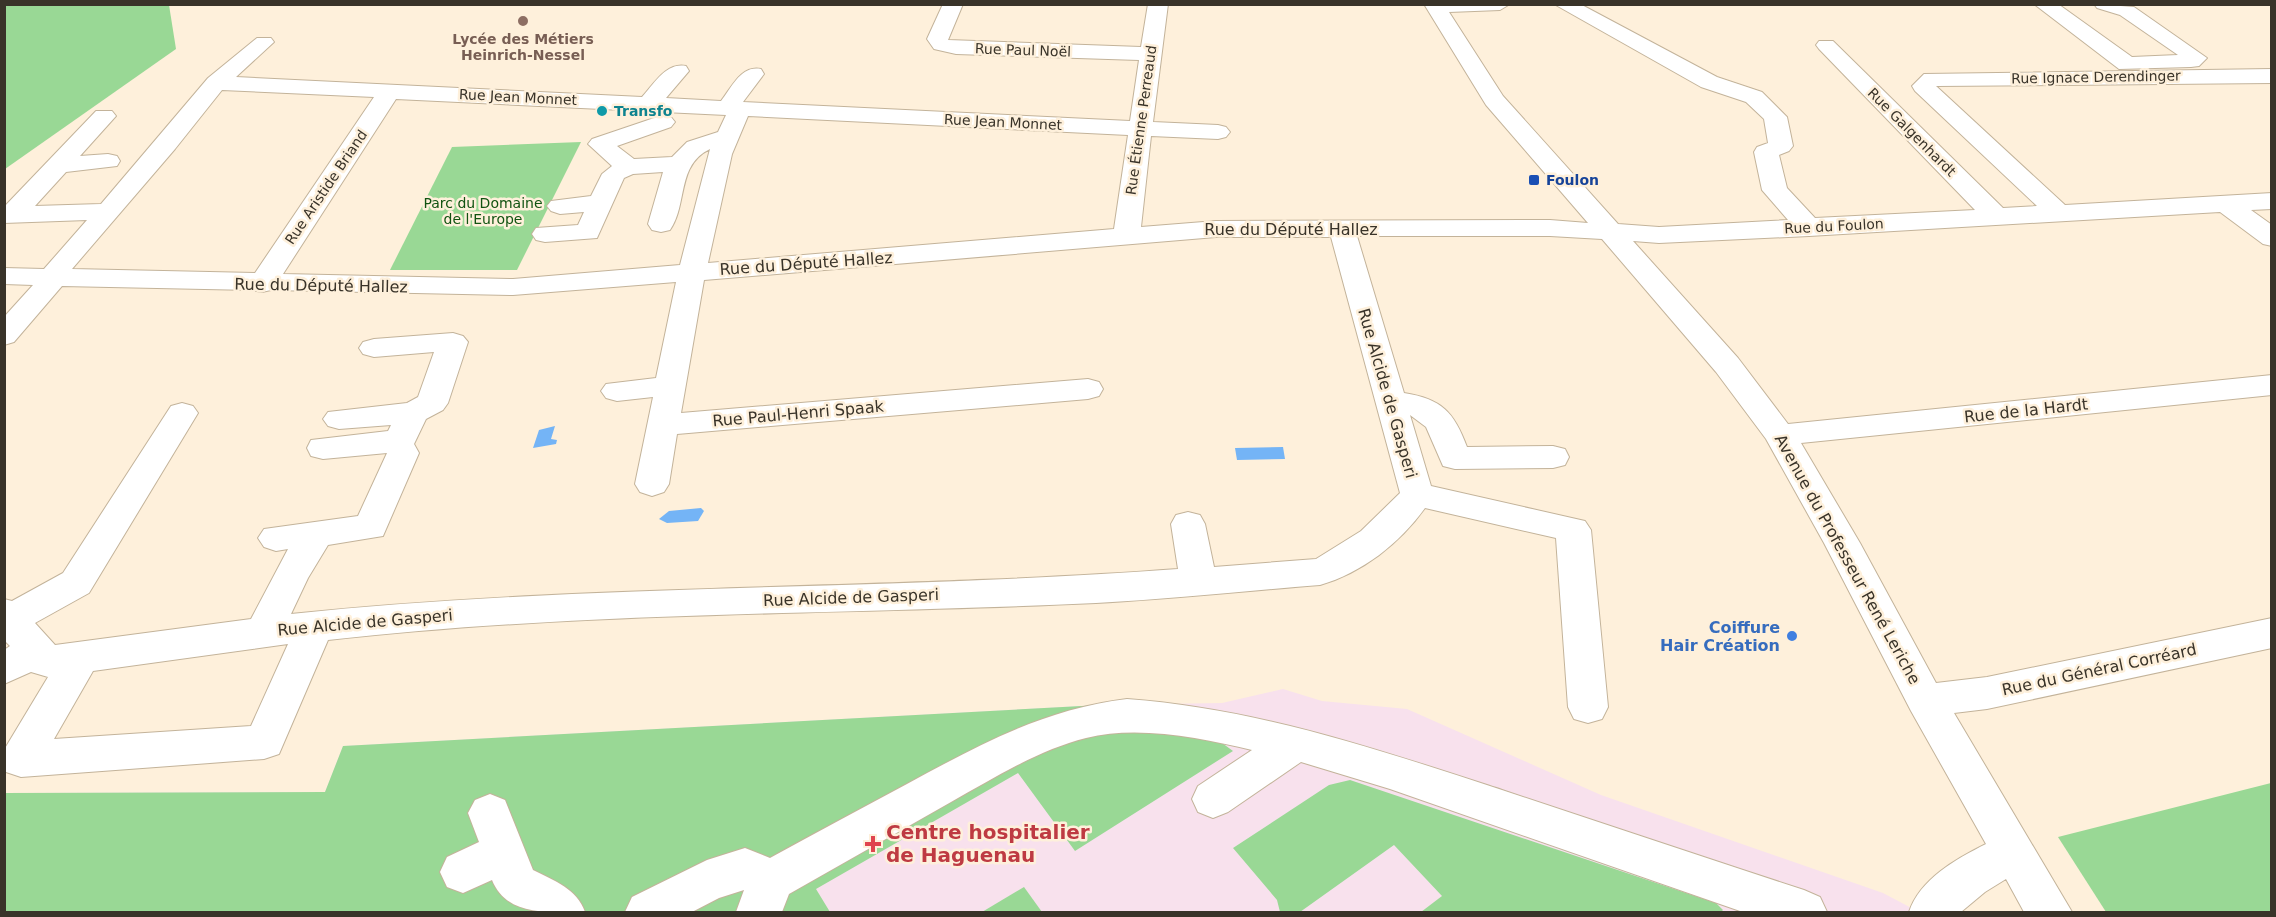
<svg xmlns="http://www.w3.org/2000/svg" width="2276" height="917" viewBox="0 0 2276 917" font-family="'DejaVu Sans',sans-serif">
<rect width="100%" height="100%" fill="#fef0db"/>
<path fill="#f8e1ed" d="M1283 689 1322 701 1407 709 1601 795 1883 893 1919 912H5L4 793 325 792 343 746 1100 705 1222 703Z"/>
<g fill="#99d895">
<path d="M5 4 169 5 176 49 5 169Z"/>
<path d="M581 142 517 270H390L452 147Z"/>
<path d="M1100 705 1218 740 1233 751 1075 851 1018 773 816 889 830 912H5L4 793 325 792 343 746Z"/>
<path d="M1350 780 1716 903 1723 910 1721 912H1421L1442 896 1394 845 1300 912H1280L1277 900 1233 848 1329 785Z"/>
<path d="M2271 783V912H2106L2058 837Z"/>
<path d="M1024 887 1042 912H982Z"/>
</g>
<g fill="#74b4f6">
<path d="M555 426 551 439 557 440 556 444 533 448 539 430Z"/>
<path d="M1283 447 1285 459 1237 460 1235 448Z"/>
<path d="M701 508 704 511 698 521 667 523 659 519 669 511Z"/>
</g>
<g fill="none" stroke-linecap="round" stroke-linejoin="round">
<defs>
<g id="minor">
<path d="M943 4H963L948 40 1141 47 1148 4H1168L1153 122 1218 125 1226 127 1230 132 1226 137 1218 139 1151 136 1141 227 1216 221 1550 220 1588 223 1486 105 1424 4H1510L1500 10 1449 12 1503 96 1618 224 1659 227 1788 220 1762 190 1754 152 1757 147 1768 143 1764 119 1746 102 1701 87 1554 4H1580L1717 77 1762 92 1787 117 1793 146 1789 151 1779 155 1787 188 1815 218 1975 210 1819 49 1816 45 1819 41H1833L2003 208 2037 206 1915 91 1912 86 1924 74 2272 69V83L1936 86 2065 205 2272 193V209L2251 210 2272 225V246L2263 244 2220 212 1809 236 1659 243 1633 241 1738 358 1788 424 2272 375V395L1801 443 1860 543 1936 683 1987 677 2272 618V648L1987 709 1954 713 2072 912H2024L2006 879 1985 892 1961 912H1909C1920 879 1956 859 1986 844L1911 711 1824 543 1766 439 1716 372 1602 239 1550 236H1357L1404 393C1442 399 1454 412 1467 447L1553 446 1565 449 1569 457 1565 465 1553 468 1455 469 1443 466 1426 427 1410 415 1431 486 1585 521 1591 530 1608 707 1602 719 1588 723 1574 719 1568 707 1556 538 1425 508C1400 543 1362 573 1320 585 1245 591 1171 599 1096 603 840 615 583 611 328 640L279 754 264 759 21 777 6 772 4 750 48 677 31 672 4 684V650L10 646 4 640V599L12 601 63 573 171 406 182 403 193 406 198 413 89 593 35 623 55 645 251 619 288 549 276 551 264 547 258 538 264 529 358 516 387 453 323 459 311 456 307 448 311 440 388 431 391 425 339 429 328 426 323 419 328 412 407 403 418 397 434 352 374 357 363 354 359 348 363 342 374 339 453 333 463 336 468 342 448 403 443 410 426 419 414 444 419 453 383 536 328 545 308 578 291 614C586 583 883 591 1178 569L1171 524 1176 515 1188 512 1200 515 1205 524 1214 567 1316 559 1361 531 1400 493 1331 237H1216L704 280 681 413 1088 379 1099 382 1103 389 1099 396 1088 399 677 434 669 484 664 492 652 496 640 492 635 484 653 397 617 401 606 398 601 391 606 384 656 378 676 282 513 295 271 290 262 292 252 290 62 286 14 342 4 345V317L33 285 4 284V268L44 269 87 220 4 223V207L96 111H112L116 116 80 156 108 154 117 156 120 161 117 166 66 172 35 206 101 204 208 78 257 38H271L274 42 236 77 642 97C654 84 666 62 686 66L689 71 666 98 721 101C732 87 741 65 761 69L764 74 743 102 1130 121 1139 60 956 54 934 49 927 39ZM222 90 374 97 255 273 72 269 175 149ZM396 99 726 115 718 132 687 142 672 157 634 159 617 146 671 127 675 122 671 117 663 115 592 139 588 144 612 166 602 174 591 196 551 201 547 206 551 211 560 214 584 212 578 225 536 228 532 234 536 240 545 242 597 238 624 178 633 174 663 172 648 224 652 230 661 232 670 230C688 204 676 165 710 149L680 265 513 279 283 274ZM748 116 1128 135 1114 229 708 263 732 154ZM288 644 251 726 54 739 93 671Z"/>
<path d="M2034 4H2058L2132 57 2178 55 2120 15 2097 8 2094 4 2134 7 2207 58 2199 66 2191 67 2119 69Z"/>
<path d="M1127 699C1259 709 1377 749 1502 790 1602 823 1703 857 1804 890L1820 897 1827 912H1743L1390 789 1301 762 1228 812 1213 818 1198 812 1192 799 1198 786 1252 750C1201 738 1138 725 1086 738 1038 750 994 778 951 802 897 833 843 863 789 894L782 912H736L744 890 719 898 692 912H625L632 897 707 860 745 848 770 858C815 833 861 809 907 784 979 745 1044 709 1127 699Z"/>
<path d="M490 794 505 800 533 870C555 881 577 889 585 912 549 912 507 917 492 880L463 893 447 887 440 872 447 857 479 842 468 813 475 800Z"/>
</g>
</defs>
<use href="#minor" stroke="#c3b39a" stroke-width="2"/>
<use href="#minor" fill="#fff" fill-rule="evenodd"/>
</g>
<circle fill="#8d6e63" stroke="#fef0db" stroke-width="2" cx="523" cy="21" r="6"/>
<circle fill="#0f9aa8" stroke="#fef0db" stroke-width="2" cx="602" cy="111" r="6"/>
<rect fill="#1a4fb4" stroke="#fef0db" stroke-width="2" x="1528" y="174" width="12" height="12" rx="3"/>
<circle fill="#3f7fe0" stroke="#fef0db" stroke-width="2" cx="1792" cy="636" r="6"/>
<path fill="#e0444e" stroke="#fef0db" stroke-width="2" d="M870 835h6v6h6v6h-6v6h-6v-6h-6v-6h6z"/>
<g text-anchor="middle" stroke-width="5" stroke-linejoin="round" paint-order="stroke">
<g font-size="14" font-weight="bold" fill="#785e54" stroke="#fef0db">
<text x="523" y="44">Lycée des Métiers<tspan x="523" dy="16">Heinrich-Nessel</tspan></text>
</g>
<g font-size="14" fill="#393329" stroke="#fef0db">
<text transform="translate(1023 50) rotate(2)" y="5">Rue Paul Noël</text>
<text transform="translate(2096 77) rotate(-1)" y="5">Rue Ignace Derendinger</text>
<text transform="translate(518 97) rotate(3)" y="5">Rue Jean Monnet</text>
<text transform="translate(1141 120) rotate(-82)" y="5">Rue Étienne Perreaud</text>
<text transform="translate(1003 122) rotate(3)" y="5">Rue Jean Monnet</text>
<text transform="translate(1912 132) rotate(45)" y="5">Rue Galgenhardt</text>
<text transform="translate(326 187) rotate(-56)" y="5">Rue Aristide Briand</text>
<text transform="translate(1834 226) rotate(-3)" y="5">Rue du Foulon</text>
</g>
<g font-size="14" font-weight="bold" fill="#0d838f" stroke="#fef0db" text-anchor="start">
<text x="614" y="116">Transfo</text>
</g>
<g font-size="14" font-weight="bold" fill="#164399" stroke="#fef0db" text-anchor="start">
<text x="1546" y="185">Foulon</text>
</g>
<g font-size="14" fill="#115311" stroke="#fef0db">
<text x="483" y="208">Parc du Domaine<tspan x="483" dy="16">de l'Europe</tspan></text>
</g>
<g font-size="16" fill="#393329" stroke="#fef0db">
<text x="1291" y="235">Rue du Député Hallez</text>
<text transform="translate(806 263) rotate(-4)" y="6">Rue du Député Hallez</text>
<text transform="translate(321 285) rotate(1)" y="6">Rue du Député Hallez</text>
<text transform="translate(1388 393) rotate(74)" y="6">Rue Alcide de Gasperi</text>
<text transform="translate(2026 410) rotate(-6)" y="6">Rue de la Hardt</text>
<text transform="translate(798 413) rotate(-5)" y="6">Rue Paul-Henri Spaak</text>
<text transform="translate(1848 559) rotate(61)" y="6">Avenue du Professeur René Leriche</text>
<text transform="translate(851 597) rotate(-2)" y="6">Rue Alcide de Gasperi</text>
<text transform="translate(365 622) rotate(-5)" y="6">Rue Alcide de Gasperi</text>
<text transform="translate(2099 669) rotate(-12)" y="6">Rue du Général Corréard</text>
</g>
<g font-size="16" font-weight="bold" fill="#366cbe" stroke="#fef0db" text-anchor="end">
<text x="1780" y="633">Coiffure<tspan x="1780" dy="18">Hair Création</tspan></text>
</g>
<g font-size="20" font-weight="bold" fill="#be3a42" stroke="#fef0db" text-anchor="start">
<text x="886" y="839">Centre hospitalier<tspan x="886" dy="23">de Haguenau</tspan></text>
</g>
</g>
<rect width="2276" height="917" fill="none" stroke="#393329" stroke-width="12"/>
</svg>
